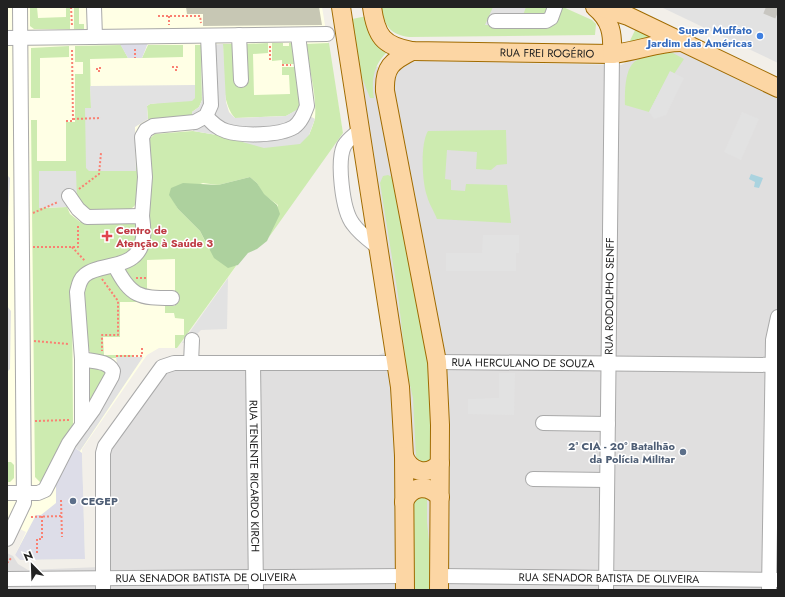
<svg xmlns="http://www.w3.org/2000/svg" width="785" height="597" viewBox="0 0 785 597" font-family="Jost,sans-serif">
<rect width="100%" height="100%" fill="#f2efe9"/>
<path fill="#e0dfdf" d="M678 49 778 95V590H7V553L13 556 18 564 28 570 100 567 99 464 158 366 181 357 376 356 384 353 387 340 343 71 421 61 621 65 634 59Z"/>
<path fill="#ffffe5" d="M7 7H322L343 133 255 240 177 348H159L147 355 82 449 85 559 20 560 15 555 26 532 7 523Z"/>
<path fill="#c7c7b4" d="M186 7H319L322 25 203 26V14H187Z"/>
<g fill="#cdebb0">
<path d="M30 7H37L38 18 66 17V7H70V29H34L30 26Z"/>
<path d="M74 7H79V24H84V29H74Z"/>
<path d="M381 7H563L592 20 596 24 595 35 409 37C389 34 385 26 381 7Z"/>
<path d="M367 16 389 50C374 64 371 78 374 98H370L361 75 352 19Z"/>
<path d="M638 24 665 37 626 49Z"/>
<path d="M268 43V53L253 54 254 95 290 94 289 75H282V67H297L301 108 286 116 235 118C220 102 224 66 223 44H233L247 86 246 44Z"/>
<path d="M272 43H283V46H289V43H292L296 64H282V60L272 61Z"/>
<path d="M329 43 343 133 269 237 278 205 263 194 257 183 250 177 218 185 203 183 170 195 178 209 200 231 209 249 236 266 177 348H175V335H184V319L175 318 174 313H165V306H175V259L147 260V295L136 290 121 269 139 257 147 141 155 134 193 131 217 135H309C311 130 314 123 315 118 317 94 309 67 304 44Z"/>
<path d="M121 45 128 58 90 59 91 108H85L136 170V160L138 161C138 215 144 211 89 212L77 200 40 208 67 207 70 214 80 222 138 221V239L133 251 72 291 73 424 46 478 43 481 40 482 35 477 31 120H37V161H66V122H75V74H83V62H75V46Z"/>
<path d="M148 45H183V57L142 58Z"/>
<path d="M195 45H201L202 100 199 107 192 112V116L148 119 147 106 150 104 195 98Z"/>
<path d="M69 46V57L40 58V98H31V48Z"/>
<path d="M661 53H673L684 59 674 74 670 72 649 112 625 105C625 93 624 67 637 60 643 56 654 55 661 53Z"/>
<path d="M506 130 507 164 497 165 491 170 476 169 477 152 447 150 445 179 451 180V190L465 191 466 184 507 185 511 223 437 219C434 211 429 204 427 196 422 182 420 144 428 131Z"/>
<path d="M388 175 394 178 429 337 434 397 431 459 425 463 419 461 416 457 413 398 407 373 398 295 380 183 383 176Z"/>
<path d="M112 272 147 302H120V337H103L104 355H133V357C122 357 106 360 96 357 78 350 84 300 84 283L88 278Z"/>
<path d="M87 366 107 371 86 412Z"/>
<path d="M7 462H11L14 465V478L10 482H7Z"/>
<path d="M423 494 427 498V522L434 590H412L409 512 414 496Z"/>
</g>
<path fill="#add19e" d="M250 177 257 183 264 194 277 205 280 214 267 241 257 249 248 253 238 265 228 268 214 258 200 231 178 209 169 195 171 188 183 183 218 185Z"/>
<g fill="#e2e2e2">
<path d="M493 7H526L519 26 485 25Z"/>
<path d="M661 7H778V63Z"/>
<path d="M223 44 226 102 229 112 235 118 286 116 298 109 315 119 309 135 300 144 264 148 217 135 193 131 192 112 199 107 202 100 201 45Z"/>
<path d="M670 71 684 78 666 115 654 119 649 112Z"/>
<path d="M195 85V98L192 101 150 104 147 106 148 119 135 127 136 171H89L86 168 85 108H91L90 86Z"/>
<path d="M742 112 759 119 741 160 724 152Z"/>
<path d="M39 171H76L77 200 67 207 39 208Z"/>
<path d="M7 175 10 178 7 239Z"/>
<path d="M483 235H519V253H516V271H446V253H482Z"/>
<path d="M228 278 227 329 201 330 196 335 197 342 182 343Z"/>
<path d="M7 306 11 311 10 369 7 372Z"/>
<path d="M116 357H143L80 451 73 446 118 371Z"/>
<path d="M499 373H515L514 415 468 414V399L499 398Z"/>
<rect x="626" y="447" width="49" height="18"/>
</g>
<g fill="#dddde8">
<path d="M148 43 142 58H128L120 44Z"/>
<path d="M73 446 82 453 85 559 20 560 15 555 36 515H41L56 503V477Z"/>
</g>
<path fill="#aad3df" d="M751 174 763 178 759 188 754 187 755 182 749 179Z"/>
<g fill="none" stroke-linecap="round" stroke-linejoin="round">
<path stroke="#c8c6c1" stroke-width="14" stroke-dasharray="14 7" stroke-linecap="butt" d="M766 7 778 12"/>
<defs>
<g id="minor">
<path d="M94 7 95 37"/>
<path d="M495 21H546L551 18 555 7"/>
<path d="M239 35 241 80"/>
<path d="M7 38 327 34"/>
<path d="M206 116C212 123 217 128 226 131 242 136 279 136 294 127 301 122 304 114 307 106L298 35"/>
<path d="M360 130C355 135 348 139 344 146 337 161 342 210 353 224 360 234 369 240 378 247"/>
<path d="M69 196 78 209 87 217 142 216C143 223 144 231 143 238 139 271 100 262 85 275 79 280 79 285 77 292L82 359V425"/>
<path d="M142 216 145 177 142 137 146 130 153 126 195 122 206 116 211 105 208 36"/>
<path d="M115 266C131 297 139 298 172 298"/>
<path id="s1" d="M437 362 778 365"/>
<path d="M191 363 192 340"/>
<path id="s2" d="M253 363 256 590"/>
<path d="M543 423 608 424"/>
<path d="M533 479 607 480"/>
<path d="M7 493H38L45 490 69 443 93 410 112 376 113 371C107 360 93 362 82 359"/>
<path d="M7 539 24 503 20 7"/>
<path id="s3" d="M439 576 778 580"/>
<path id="s4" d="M7 579 405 576"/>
<path d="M103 590V453L105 446 162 367 174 363H397"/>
<path id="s5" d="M606 590 612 54"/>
<path d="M769 590 773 340 778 317"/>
</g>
<g id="major">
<path d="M341 7 400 387 404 456 405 590"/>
<path id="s6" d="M372 7C376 36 383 46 412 51L612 54C636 52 657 42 681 42"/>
<path d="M595 7C611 20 613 34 612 54"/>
<path d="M600 7 628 16 778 88"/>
<path d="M412 51C392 61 384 67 385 91L437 362 440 425 439 590"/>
<path d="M404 456C410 472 428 477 440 463"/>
<path d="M404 502C411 485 428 484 440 497"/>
</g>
</defs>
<use href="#minor" stroke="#a9a9a9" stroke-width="16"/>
<use href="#major" stroke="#a06b00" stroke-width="20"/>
<g stroke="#fa8072" stroke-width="2" stroke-dasharray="2 2" stroke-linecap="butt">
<path d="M71 7 72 26"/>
<path d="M158 16H200L201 23"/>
<path d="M169 16V25"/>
<path d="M270 46V61"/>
<path d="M135 49V58"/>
<path d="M282 65H291"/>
<path d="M172 67H177V70H173"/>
<path d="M101 68H97V71H101"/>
<path d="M73 119 101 118"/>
<path d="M66 121H73L72 49"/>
<path d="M79 189 99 174 101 153"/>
<path d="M33 213 58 202"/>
<path d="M33 247H78V225"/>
<path d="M72 247 85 261"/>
<path d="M136 278H147"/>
<path d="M102 279 118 301V335H102V351"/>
<path d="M7 286H8"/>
<path d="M34 341 69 344"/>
<path d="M116 356H142V347"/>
<path d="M35 421 69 420"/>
<path d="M61 500 62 537"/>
<path d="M31 517 62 516"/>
<path d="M37 553V539H42V516"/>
<path d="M7 563 12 557"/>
</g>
<use href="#minor" stroke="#fff" stroke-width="14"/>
<use href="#major" stroke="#fcd6a4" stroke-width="18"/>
</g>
<circle fill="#3f7fe0" stroke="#fff" stroke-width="1.5" cx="760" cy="36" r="4"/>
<path fill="#e0444e" stroke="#fff" stroke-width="1.5" d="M105 230h4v4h4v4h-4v4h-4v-4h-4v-4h4z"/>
<g fill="#5c6f8a" stroke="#fff" stroke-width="1.5">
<circle cx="683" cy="452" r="4"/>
<circle cx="73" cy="501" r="4"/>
</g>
<g text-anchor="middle" stroke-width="3" stroke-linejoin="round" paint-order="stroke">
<g font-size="11" font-weight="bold" fill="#366cbe" stroke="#fff" text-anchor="end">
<text x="752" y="34">Super Muffato<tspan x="752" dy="13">Jardim das Américas</tspan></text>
</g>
<g font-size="11" fill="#222" stroke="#fff">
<text dy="4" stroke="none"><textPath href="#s6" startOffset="201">RUA FREI ROGÉRIO</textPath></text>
<text dy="4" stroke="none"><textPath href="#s5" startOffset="294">RUA RODOLPHO SENFF</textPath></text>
<text dy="4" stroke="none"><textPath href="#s1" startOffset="86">RUA HERCULANO DE SOUZA</textPath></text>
<text dy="4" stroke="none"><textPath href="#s2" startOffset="113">RUA TENENTE RICARDO KIRCH</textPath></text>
<text dy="4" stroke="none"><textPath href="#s4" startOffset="199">RUA SENADOR BATISTA DE OLIVEIRA</textPath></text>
<text dy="4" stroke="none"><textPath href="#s3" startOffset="170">RUA SENADOR BATISTA DE OLIVEIRA</textPath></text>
</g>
<g font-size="11" font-weight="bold" fill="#be3a42" stroke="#fff" text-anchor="start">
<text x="116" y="234">Centro de<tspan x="116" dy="13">Atenção à Saúde 3</tspan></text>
</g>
<g font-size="11" font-weight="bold" fill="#4e5e75" stroke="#fff" text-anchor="end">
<text x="675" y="450">2ª CIA - 20º Batalhão<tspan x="675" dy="13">da Polícia Militar</tspan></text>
<text x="81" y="505" text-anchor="start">CEGEP</text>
</g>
</g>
<rect width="785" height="597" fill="none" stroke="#222222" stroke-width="16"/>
<g transform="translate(32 565) rotate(337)" stroke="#ffffff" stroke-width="3" paint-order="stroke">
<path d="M0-3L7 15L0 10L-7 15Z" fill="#222222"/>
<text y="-6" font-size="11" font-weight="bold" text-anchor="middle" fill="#222222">N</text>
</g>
</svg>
